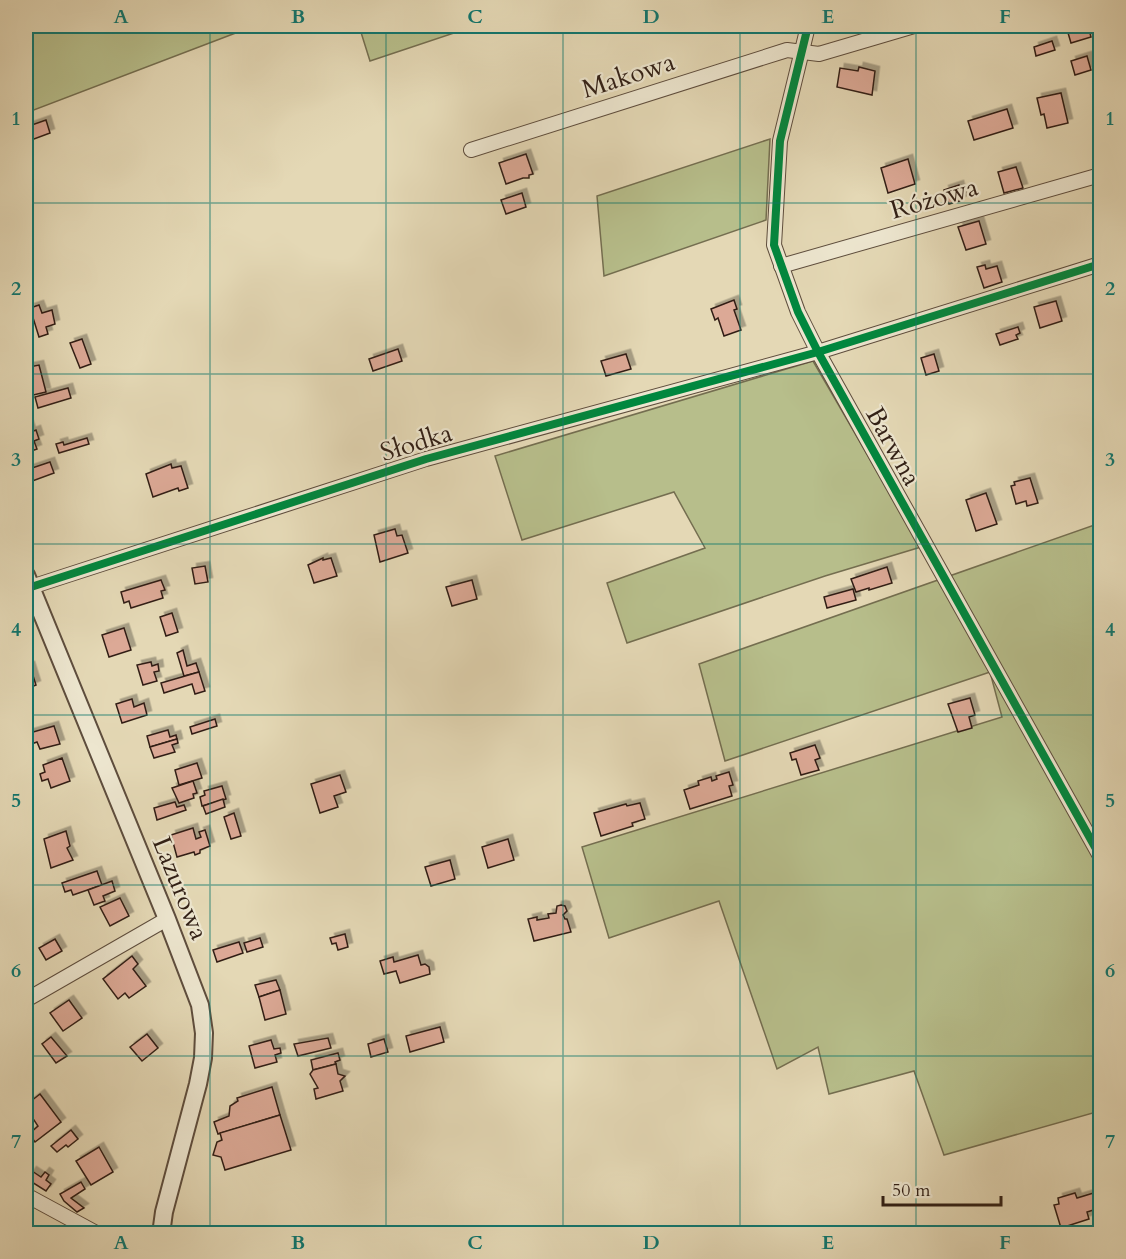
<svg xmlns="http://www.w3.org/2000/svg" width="1126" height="1259" viewBox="0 0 1126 1259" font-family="Cardo,serif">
<defs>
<filter id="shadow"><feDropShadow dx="4.5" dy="-4.5" stdDeviation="0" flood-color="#0004"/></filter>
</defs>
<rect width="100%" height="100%" fill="#e4d8b5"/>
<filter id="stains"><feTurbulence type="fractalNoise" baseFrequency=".00333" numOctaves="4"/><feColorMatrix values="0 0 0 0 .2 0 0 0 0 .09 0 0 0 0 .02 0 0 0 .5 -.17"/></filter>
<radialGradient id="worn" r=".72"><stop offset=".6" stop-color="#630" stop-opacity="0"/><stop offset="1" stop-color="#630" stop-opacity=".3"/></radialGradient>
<g fill="#b7be8b" stroke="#746e50" stroke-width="1.5">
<path d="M26 26H254L26 113Z"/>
<path d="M359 26H466V29L370 61Z"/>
<path d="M770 139 766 220 604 276 597 196Z"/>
<path d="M813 361 921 547 825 576 627 643 607 583 705 548 674 492 522 540 495 456Z"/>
<path d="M1100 523V1111L944 1155 914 1071 829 1094 818 1047 777 1069 719 901 609 938 582 847 1002 717 990 672 725 761 699 664Z"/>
</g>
<g fill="#dca996" stroke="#311f15" stroke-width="1.5" filter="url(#shadow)">
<path d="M1066 26H1088L1091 37 1071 43Z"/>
<path d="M1052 41 1055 50 1036 56 1034 47Z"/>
<path d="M1087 56 1091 70 1075 75 1071 61Z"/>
<path d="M859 67 875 71 872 95 837 87 840 68 858 71Z"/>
<path d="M1061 93 1068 123 1047 128 1044 114 1041 115 1037 98Z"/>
<path d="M1007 109 1013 128 974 140 968 121Z"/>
<path d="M46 120 50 133 26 142V127Z"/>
<path d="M526 154 533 174 529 175V178H523L506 184 499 163Z"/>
<path d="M908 159 915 184 888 193 881 168Z"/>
<path d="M1016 167 1023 188 1004 193 998 172Z"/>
<path d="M959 185 963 200 949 204 944 190Z"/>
<path d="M522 193 526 207 506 214 501 200Z"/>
<path d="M979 221 986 244 966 250 958 227Z"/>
<path d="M985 265 986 269 997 266 1002 282 984 288 977 267Z"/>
<path d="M734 300 737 309 734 310 741 330 724 336 718 318 715 320 711 309Z"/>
<path d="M1056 301 1062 321 1040 328 1034 307Z"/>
<path d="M39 305 42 313 52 310 55 324 46 327 48 334 39 337 30 308Z"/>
<path d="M1018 327 1020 333 1016 335 1018 339 1000 345 996 334Z"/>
<path d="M82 339 91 364 80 368 70 343Z"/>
<path d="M398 349 402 361 373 371 369 359Z"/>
<path d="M626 354 631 369 606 376 601 361Z"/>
<path d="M934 354 939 371 926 375 921 358Z"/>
<path d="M39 365 46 392 29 396 26 383 33 381 29 367Z"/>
<path d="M68 388 71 398 38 408 35 397Z"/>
<path d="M26 423H28L31 432 36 430 39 439 34 441 37 449 26 453Z"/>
<path d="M87 438 89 444 59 453 56 444 63 442 64 445Z"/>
<path d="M50 462 54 473 27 483 26 470Z"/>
<path d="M171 464 172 468 181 466 188 488 179 491 178 488 153 497 146 474Z"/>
<path d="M1030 478 1038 503 1027 506 1026 501 1016 504 1011 486 1015 485 1014 482Z"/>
<path d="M986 493 997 524 976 531 966 500Z"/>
<path d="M395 529 397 536 402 535 408 553 380 562 374 535Z"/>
<path d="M323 558V560L331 558 337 576 314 583 308 565Z"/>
<path d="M205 566 208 582 195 584 192 568Z"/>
<path d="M887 567 892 583 869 590V588L856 592 851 579Z"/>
<path d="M161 580 165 590 161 591 163 598 131 608 129 601 124 603 121 592Z"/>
<path d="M472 580 477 599 452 606 446 587Z"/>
<path d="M853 589 856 600 827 608 824 597Z"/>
<path d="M172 613 178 632 166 636 160 617Z"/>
<path d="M124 628 131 650 109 657 102 635Z"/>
<path d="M183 650 187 666 196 663 199 672 184 676 177 653Z"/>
<path d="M151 662 152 666 158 664 159 671 154 672 157 681 143 685 137 665Z"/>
<path d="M30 666 36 685 26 689V667Z"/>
<path d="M199 672 205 691 195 694 192 684 164 693 161 683Z"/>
<path d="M970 698 975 715 969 717 972 728 958 732 948 704Z"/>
<path d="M132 699 134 707 144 703 147 715 122 723 116 704Z"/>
<path d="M215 719 217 726 192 734 190 727Z"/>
<path d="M54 726 60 744 40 749 37 742 26 746V734Z"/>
<path d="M168 730 170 737 176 735 177 739 150 747 147 736Z"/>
<path d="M177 739 178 743 172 745 175 752 154 758 150 747Z"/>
<path d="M815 745 820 758 815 760 819 770 801 775 796 759 792 760 790 753Z"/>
<path d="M62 758 70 781 51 788 48 779 42 781 40 774 45 772 43 765Z"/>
<path d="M197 763 202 778 179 785 175 770Z"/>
<path d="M729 772 733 785 729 786 732 796 690 809 684 790 699 785 698 781 711 777 712 781 717 779 716 776Z"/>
<path d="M340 775 346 792 334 796 338 807 320 813 311 784Z"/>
<path d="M193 781 197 793 193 794 194 798 179 803 172 788Z"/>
<path d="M222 786 226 799 202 806 200 797 205 795 204 791Z"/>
<path d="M223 799 225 807 206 814 203 806Z"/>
<path d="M175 802 177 807 184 805 186 810 157 820 154 808Z"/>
<path d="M640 803 645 819 632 823 633 826 601 836 594 813 626 804 627 806Z"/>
<path d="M234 813 241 836 231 839 224 817Z"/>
<path d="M193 828 196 839 201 837 199 832 205 830 210 846 200 850V853L195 855 194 852 177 857 171 835Z"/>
<path d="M66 831 70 846 67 848 73 860 51 868 44 839Z"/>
<path d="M508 839 514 860 488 868 482 847Z"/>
<path d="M450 860 455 879 431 886 425 867Z"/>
<path d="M97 871 102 885 73 895 71 890 65 892 62 883Z"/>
<path d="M112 881 115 891 103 896 105 901 94 905 88 890Z"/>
<path d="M120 898 129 916 110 926 100 907Z"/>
<path d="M561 905 565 906 567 911 563 915 565 919H567L571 932 534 941 528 919 537 917V920L549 918 548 914 556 913 557 906Z"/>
<path d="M345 934 348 947 338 950 336 943 332 944 330 938Z"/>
<path d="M260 938 263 947 247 952 244 943Z"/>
<path d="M55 939 62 951 46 960 39 948Z"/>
<path d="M239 942 243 953 217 962 213 950Z"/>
<path d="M418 955 421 965 425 964 429 967 430 974 400 983 396 971 384 974 380 961 393 957 394 962Z"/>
<path d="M132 956 138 964 133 969 146 986 129 998 125 993 118 999 103 979Z"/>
<path d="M276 980 280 990 259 997 255 985Z"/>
<path d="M280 990 286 1014 265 1020 259 997Z"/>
<path d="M69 1000 82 1018 63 1031 50 1013Z"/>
<path d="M440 1027 444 1042 410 1052 406 1036Z"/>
<path d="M147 1034 158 1048 142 1061 130 1047Z"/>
<path d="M51 1037 67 1056 56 1063 42 1044Z"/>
<path d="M328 1038 331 1048 298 1056 294 1044Z"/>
<path d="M384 1039 388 1052 371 1057 368 1044Z"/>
<path d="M271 1040 274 1049 280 1048 281 1053 275 1055 277 1062 255 1068 249 1046Z"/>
<path d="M338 1053 340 1060 335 1062 336 1064 313 1070 311 1060Z"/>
<path d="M336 1064 338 1074 345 1076 340 1081 343 1091 316 1099 314 1089 318 1088 310 1074 313 1070Z"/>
<path d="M272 1087 280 1115 218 1134 214 1122 229 1116 230 1106 238 1101 237 1098Z"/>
<path d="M40 1094 61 1122 35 1142 29 1134 38 1126 34 1120 31 1122 26 1114V1105Z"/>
<path d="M280 1115 291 1150 225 1170 221 1157 213 1155 217 1142 222 1140 220 1133Z"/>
<path d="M71 1130 78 1139 68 1147 66 1145 57 1152 51 1146Z"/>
<path d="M99 1147 113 1172 91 1185 76 1161Z"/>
<path d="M32 1171 41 1177 45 1172 49 1175 46 1180 51 1184 46 1191 27 1179Z"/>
<path d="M81 1182 85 1189 71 1198 84 1208 77 1212 64 1201 60 1194Z"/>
<path d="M1100 1191V1208L1087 1212 1089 1219 1061 1228 1054 1205 1059 1204 1058 1198 1075 1193 1077 1198Z"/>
</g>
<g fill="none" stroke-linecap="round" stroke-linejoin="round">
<defs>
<g id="minor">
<path d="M808 26 780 141 774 245 798 312 818 352 1100 856"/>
<path d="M471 150 787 50 819 54 914 26"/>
<path d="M781 266 1100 175"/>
<path d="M31 587 426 459 818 352 1100 264"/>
<path d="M26 1000 167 919"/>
<path d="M26 1195 98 1234"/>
</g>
<path id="tertiary" d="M26 575 167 919 200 1005 204 1033 203 1058 198 1084 164 1212 161 1234"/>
</defs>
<use href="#minor" stroke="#5e4d3d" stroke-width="16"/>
<use href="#tertiary" stroke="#5e4d3d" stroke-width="20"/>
<use href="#minor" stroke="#ede6cf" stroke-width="14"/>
<use href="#tertiary" stroke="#ede6cf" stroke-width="16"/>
<defs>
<g id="cycleway">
<path d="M808 26 780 141 774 245 798 312 818 352 1100 856"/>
<path d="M31 587 426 459 818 352 1100 264"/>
</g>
</defs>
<use href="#cycleway" stroke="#ede6cf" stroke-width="11"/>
<use href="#cycleway" stroke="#00873e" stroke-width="8"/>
</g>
<path fill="none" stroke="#0f766e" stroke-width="1.5" stroke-opacity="0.55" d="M210 26V1234M386 26V1234M563 26V1234M740 26V1234M916 26V1234M26 203H1100M26 374H1100M26 544H1100M26 715H1100M26 885H1100M26 1056H1100"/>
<g text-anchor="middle" stroke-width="4.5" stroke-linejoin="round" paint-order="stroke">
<g font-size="26" fill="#311f15" stroke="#ede6cf">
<text transform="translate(628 75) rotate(-18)" y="9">Makowa</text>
<text transform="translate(934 198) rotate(-16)" y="9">Różowa</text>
<text transform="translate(416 442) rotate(-17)" y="9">Słodka</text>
<text transform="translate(894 446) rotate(61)" y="9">Barwna</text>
<text transform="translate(181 888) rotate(68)" y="9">Lazurowa</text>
</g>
</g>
<rect width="1126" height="1259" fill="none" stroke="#e4d8b5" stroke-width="66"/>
<path d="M883 1196v9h118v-9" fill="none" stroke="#311f15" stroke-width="3"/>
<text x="892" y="1196" font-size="18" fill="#311f15" stroke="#ede6cf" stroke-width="4.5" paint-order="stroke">50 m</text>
<rect x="33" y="33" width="1060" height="1193" fill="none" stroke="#0f766e" stroke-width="2"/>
<g font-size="20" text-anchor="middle" font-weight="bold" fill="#0f766e">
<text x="121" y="23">A</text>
<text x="298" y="23">B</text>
<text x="475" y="23">C</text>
<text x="651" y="23">D</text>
<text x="828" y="23">E</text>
<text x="1005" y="23">F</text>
<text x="16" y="125">1</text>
<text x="1110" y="125">1</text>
<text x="16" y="295">2</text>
<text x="1110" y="295">2</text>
<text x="16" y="466">3</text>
<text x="1110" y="466">3</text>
<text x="16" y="636">4</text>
<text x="1110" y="636">4</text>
<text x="16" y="807">5</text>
<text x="1110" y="807">5</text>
<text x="16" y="977">6</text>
<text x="1110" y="977">6</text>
<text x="16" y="1148">7</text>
<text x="1110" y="1148">7</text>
<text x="121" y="1249">A</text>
<text x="298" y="1249">B</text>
<text x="475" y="1249">C</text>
<text x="651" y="1249">D</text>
<text x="828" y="1249">E</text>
<text x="1005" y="1249">F</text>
</g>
<rect width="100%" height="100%" filter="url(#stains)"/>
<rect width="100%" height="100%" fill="url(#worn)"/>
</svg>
